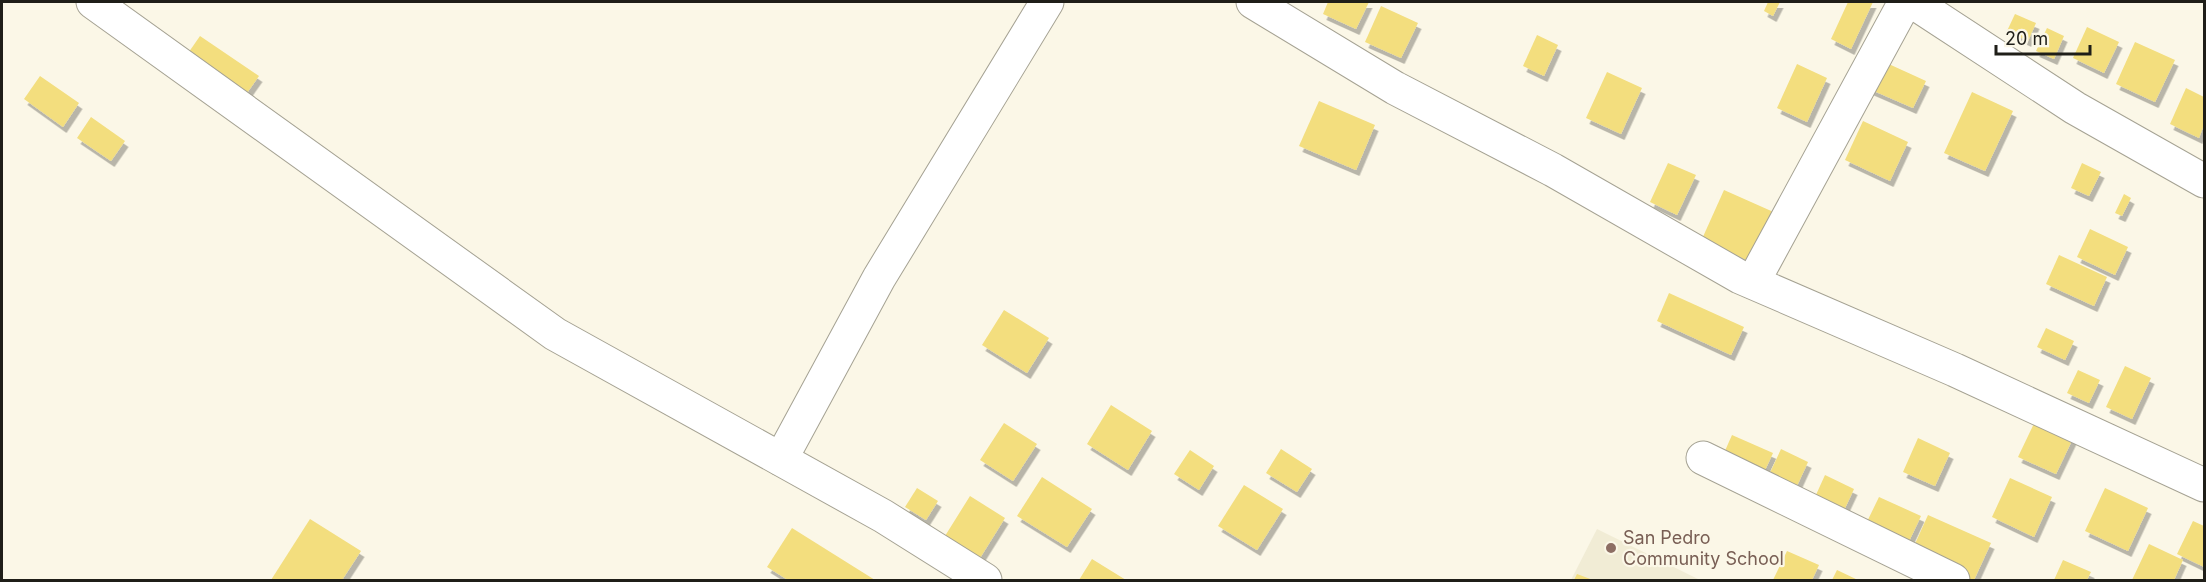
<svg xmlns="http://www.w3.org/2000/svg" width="2206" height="582" viewBox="0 0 2206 582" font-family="Inter,sans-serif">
<defs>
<filter id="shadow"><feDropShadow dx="3.5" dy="6" stdDeviation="0" flood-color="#0004"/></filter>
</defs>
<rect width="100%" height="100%" fill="#fbf7e7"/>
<path fill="#f1ecd5" d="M1597 529 1700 580H1571Z"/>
<g fill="#f3de7e" filter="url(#shadow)">
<path d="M1328 2H1369L1356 29 1323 14Z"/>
<path d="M1768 2H1780L1773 16 1764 11Z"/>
<path d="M1848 2H1873L1851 49 1831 39Z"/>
<path d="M1381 6 1418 23 1401 58 1365 42Z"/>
<path d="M2015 14 2036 23 2028 41 2007 31Z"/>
<path d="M2087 27 2119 42 2104 73 2073 58Z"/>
<path d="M2047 28 2064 36 2054 59 2036 51Z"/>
<path d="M1537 35 1558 45 1544 76 1523 66Z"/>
<path d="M200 36 259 76 242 100 184 59Z"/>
<path d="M2135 42 2175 60 2155 102 2116 84Z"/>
<path d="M1880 60 1926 81 1913 108 1867 88Z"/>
<path d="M1797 64 1827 78 1807 122 1777 108Z"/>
<path d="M1607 72 1642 88 1621 134 1586 118Z"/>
<path d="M40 76 79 103 63 127 24 99Z"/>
<path d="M2186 88 2204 97V125L2199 138 2170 124Z"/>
<path d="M1972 92 2013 111 1985 171 1944 153Z"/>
<path d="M1319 101 1375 125 1356 170 1299 146Z"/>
<path d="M91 117 125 141 111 161 77 138Z"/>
<path d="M1863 121 1908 142 1890 181 1845 160Z"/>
<path d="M1668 163 1696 175 1677 215 1650 202Z"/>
<path d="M2082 163 2101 172 2089 196 2071 188Z"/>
<path d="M1724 190 1778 214 1755 264 1702 239Z"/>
<path d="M2124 194 2131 198 2122 216 2115 213Z"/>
<path d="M2090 229 2128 247 2115 275 2077 257Z"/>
<path d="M2059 255 2107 277 2094 306 2046 284Z"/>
<path d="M1669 293 1744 327 1731 355 1657 321Z"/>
<path d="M1004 310 1049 338 1027 373 982 345Z"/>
<path d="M2046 328 2074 341 2065 360 2037 347Z"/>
<path d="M2125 366 2151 378 2132 419 2106 407Z"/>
<path d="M2078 370 2100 380 2089 403 2067 393Z"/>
<path d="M1111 405 1152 431 1128 470 1087 444Z"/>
<path d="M2039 413 2077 430 2056 474 2018 457Z"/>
<path d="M1004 423 1037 444 1013 481 980 460Z"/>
<path d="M1732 435 1773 453 1760 481 1720 462Z"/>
<path d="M1918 438 1950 453 1935 486 1903 472Z"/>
<path d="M1281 449 1312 469 1297 492 1266 473Z"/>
<path d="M1781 449 1808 462 1796 488 1769 475Z"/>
<path d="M1190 450 1214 466 1199 490 1174 474Z"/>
<path d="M1825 475 1854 489 1839 521 1810 508Z"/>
<path d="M1042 477 1092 509 1067 547 1017 516Z"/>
<path d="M2010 478 2052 497 2034 537 1992 517Z"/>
<path d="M1244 485 1283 509 1257 550 1218 526Z"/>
<path d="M917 488 938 501 926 520 905 507Z"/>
<path d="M2105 488 2148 508 2128 551 2085 531Z"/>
<path d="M970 496 1005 518 980 558 945 536Z"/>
<path d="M1879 497 1921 516 1904 552 1862 532Z"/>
<path d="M1928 515 1991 543 1974 580H1966L1910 555Z"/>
<path d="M310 519 361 551 342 580H271Z"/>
<path d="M2193 521 2204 526V567L2177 554Z"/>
<path d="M792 528 875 580H788L767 567Z"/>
<path d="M2149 544 2183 560 2174 580H2132Z"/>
<path d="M1787 551 1819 565 1812 580H1773Z"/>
<path d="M1092 559 1126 580H1079Z"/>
<path d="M2063 560 2091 572 2087 580H2054Z"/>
<path d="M1837 570 1858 580H1832Z"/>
<path d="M1577 574 1593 580H1574Z"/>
</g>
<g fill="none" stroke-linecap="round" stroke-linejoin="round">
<defs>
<g id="minor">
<path d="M93 2 555 334 883 516 985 580"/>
<path d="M1253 2 1395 88 1553 170 1740 277 1955 370 2204 485"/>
<path d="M1913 2 2075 108 2204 181"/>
<path d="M1753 282 1905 2"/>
<path d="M1703 458 1953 580"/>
<path d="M781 459 879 278 1047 2"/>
</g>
</defs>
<use href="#minor" stroke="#a5a293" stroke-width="35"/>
<use href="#minor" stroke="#fff" stroke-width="33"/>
</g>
<circle fill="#8d6e63" stroke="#fbf7e7" stroke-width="2" cx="1611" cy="548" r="6"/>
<g text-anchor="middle" stroke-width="4.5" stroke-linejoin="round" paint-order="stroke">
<g font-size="18" fill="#785e54" stroke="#fbf7e7" text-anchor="start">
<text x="1623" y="544">San Pedro<tspan x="1623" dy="21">Community School</tspan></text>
</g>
</g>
<rect width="2206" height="582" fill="none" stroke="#1f1e18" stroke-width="6"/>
<path d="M1996 45v9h94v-9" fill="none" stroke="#1f1e18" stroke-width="3"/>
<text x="2005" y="45" font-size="18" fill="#1f1e18" stroke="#fbf7e7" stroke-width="4.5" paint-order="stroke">20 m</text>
</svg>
